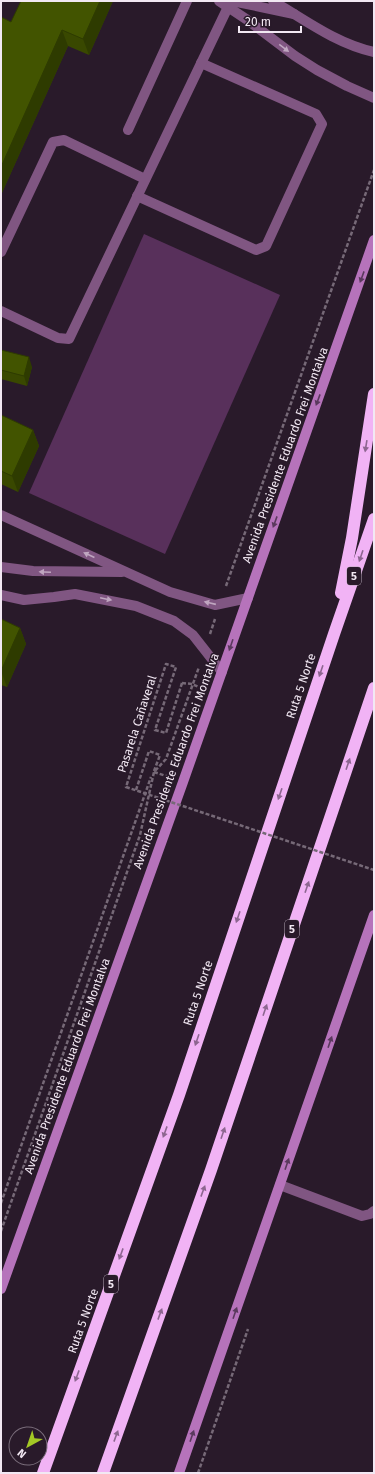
<svg xmlns="http://www.w3.org/2000/svg" width="375" height="1474" viewBox="0 0 375 1474" font-family="'Fira Sans',sans-serif">
<rect width="100%" height="100%" fill="#291a2a"/>
<path fill="#58305b" d="M144 234 280 295 165 554 29 493Z"/>
<g fill="none" stroke-linecap="round" stroke-linejoin="round">
<g stroke="#766977" stroke-width="2.5" stroke-dasharray="4 2" stroke-linecap="butt">
<path d="M226 586 374 170"/>
<path d="M210 634 215 619"/>
<path d="M182 683 192 684 201 688"/>
<path d="M154 772 169 777"/>
<path d="M136 790 149 751 160 755 154 771"/>
<path d="M1 1203 151 777"/>
<path d="M1 1231 140 835 154 772 166 759 199 667"/>
<path d="M198 1473 248 1329"/>
</g>
<g stroke="#805682" stroke-width="10">
<path d="M219 1 246 19 295 56 317 70 347 86 374 98"/>
<path d="M273 1C305 20 337 44 374 52"/>
<path d="M128 130 187 1"/>
<path d="M137 196 256 250 266 246 322 124 316 114 201 63"/>
<path d="M1 252 53 142 64 140 145 179"/>
<path d="M1 311 58 338 69 339 228 7 237 2 294 14"/>
<path d="M1 515 170 592 215 605 248 598"/>
<path d="M1 567 33 571 122 572"/>
<path d="M1 595 24 600 54 597 75 594 136 606 174 621 193 635 222 672"/>
<path d="M280 1185 362 1216 370 1214 374 1211"/>
</g>
<g stroke="#b673bb" stroke-width="10">
<path d="M1 1289 183 782 374 240"/>
<path d="M179 1473 374 915"/>
</g>
<g stroke="#f1b3f5" stroke-width="12">
<path d="M341 593 352 538 374 394"/>
<path d="M43 1473 179 1095 334 634 374 519"/>
<path d="M103 1473 211 1170 374 688"/>
</g>
<path stroke="#766977" stroke-width="2.5" stroke-dasharray="4 2" stroke-linecap="butt" d="M182 683 166 733 155 730 176 667 166 664 126 787 374 870"/>
</g>
<g fill="#394800">
<path d="M21 1H113L89 55 68 46 1 195V17L11 22Z"/>
<path d="M1 350 32 367 27 386 1 379Z"/>
<path d="M1 415 33 430 39 446 18 492 1 484Z"/>
<path d="M1 619 20 628 26 644 7 687 1 685Z"/>
</g>
<g fill="#2e3b00">
<path d="M100 1H113L89 55 83 39Z"/>
<path d="M62 30 68 46 1 195V167Z"/>
<path d="M29 357 32 367 27 386 24 376Z"/>
<path d="M33 430 39 446 18 492 12 476Z"/>
<path d="M20 628 26 644 7 687 1 671Z"/>
</g>
<g fill="#425400" stroke="#2e3b00">
<path d="M21 1H100L83 39 62 30 1 167V17L11 22Z"/>
<path d="M1 350 29 357 24 376 1 370Z"/>
<path d="M1 415 33 430 12 476 1 471Z"/>
<path d="M1 619 20 628 1 671Z"/>
</g>
<defs><path id="oneway-solid" d="M-6-.8H1V-3.2L6.5 0L1 3.2V.8H-6Z"/></defs>
<g fill="#bfa6c0">
<use href="#oneway-solid" transform="translate(284 48) rotate(37)"/>
<use href="#oneway-solid" transform="translate(89 555) rotate(-155)"/>
<use href="#oneway-solid" transform="translate(45 572) rotate(-178)"/>
<use href="#oneway-solid" transform="translate(106 599) rotate(12)"/>
<use href="#oneway-solid" transform="translate(210 603) rotate(-167)"/>
</g>
<g fill="#5a395d">
<use href="#oneway-solid" transform="translate(362 277) rotate(110)"/>
<use href="#oneway-solid" transform="translate(318 400) rotate(110)"/>
<use href="#oneway-solid" transform="translate(275 522) rotate(110)"/>
<use href="#oneway-solid" transform="translate(231 645) rotate(109)"/>
<use href="#oneway-solid" transform="translate(330 1042) rotate(-71)"/>
<use href="#oneway-solid" transform="translate(287 1164) rotate(-71)"/>
<use href="#oneway-solid" transform="translate(235 1313) rotate(-71)"/>
<use href="#oneway-solid" transform="translate(192 1436) rotate(-71)"/>
</g>
<g fill="#8d6690">
<use href="#oneway-solid" transform="translate(366 446) rotate(99)"/>
<use href="#oneway-solid" transform="translate(361 556) rotate(109)"/>
<use href="#oneway-solid" transform="translate(321 671) rotate(109)"/>
<use href="#oneway-solid" transform="translate(348 764) rotate(-71)"/>
<use href="#oneway-solid" transform="translate(280 794) rotate(109)"/>
<use href="#oneway-solid" transform="translate(307 887) rotate(-71)"/>
<use href="#oneway-solid" transform="translate(238 917) rotate(109)"/>
<use href="#oneway-solid" transform="translate(265 1010) rotate(-71)"/>
<use href="#oneway-solid" transform="translate(197 1040) rotate(109)"/>
<use href="#oneway-solid" transform="translate(165 1132) rotate(110)"/>
<use href="#oneway-solid" transform="translate(223 1133) rotate(-71)"/>
<use href="#oneway-solid" transform="translate(203 1191) rotate(-70)"/>
<use href="#oneway-solid" transform="translate(121 1254) rotate(110)"/>
<use href="#oneway-solid" transform="translate(160 1314) rotate(-70)"/>
<use href="#oneway-solid" transform="translate(77 1376) rotate(110)"/>
<use href="#oneway-solid" transform="translate(116 1436) rotate(-70)"/>
</g>
<g text-anchor="middle" stroke-width="3" stroke-linejoin="round" paint-order="stroke">
<g fill="#291a2a" stroke="#b6aab7" stroke-width="1">
<rect x="347" y="567" width="14" height="18" rx="3"/>
<rect x="285" y="920" width="14" height="18" rx="3"/>
<rect x="104" y="1275" width="14" height="18" rx="3"/>
</g>
<g font-size="11" font-weight="bold" fill="#f2e8f3">
<text x="354" y="580">5</text>
<text x="292" y="933">5</text>
<text x="111" y="1288">5</text>
</g>
<g font-size="12" fill="#f2e8f3" stroke="#291a2a">
<text transform="translate(285 455) rotate(-70)" y="4">Avenida Presidente Eduardo Frei Montalva</text>
<text transform="translate(301 686) rotate(-71)" y="4">Ruta 5 Norte</text>
<text transform="translate(137 724) rotate(-72)" y="4">Pasarela Cañaveral</text>
<text transform="translate(176 761) rotate(-70)" y="4">Avenida Presidente Eduardo Frei Montalva</text>
<text transform="translate(198 993) rotate(-71)" y="4">Ruta 5 Norte</text>
<text transform="translate(67 1066) rotate(-70)" y="4">Avenida Presidente Eduardo Frei Montalva</text>
<text transform="translate(83 1321) rotate(-70)" y="4">Ruta 5 Norte</text>
</g>
</g>
<rect width="375" height="1474" fill="none" stroke="#f2e8f3" stroke-width="4"/>
<g transform="translate(28 1446) rotate(220)"><circle r="19" fill="#291a2a" stroke="#796c7a"/>
<path d="M0-3L7 15L0 10L-7 15Z" fill="#a4c825"/>
<text y="-6" font-size="11" font-weight="bold" text-anchor="middle" fill="#f2e8f3">N</text>
</g>
<path d="M239 26v6h62v-6" fill="none" stroke="#f2e8f3" stroke-width="2"/>
<text x="245" y="26" font-size="12" fill="#f2e8f3" stroke="#291a2a" stroke-width="3" paint-order="stroke">20 m</text>
</svg>
